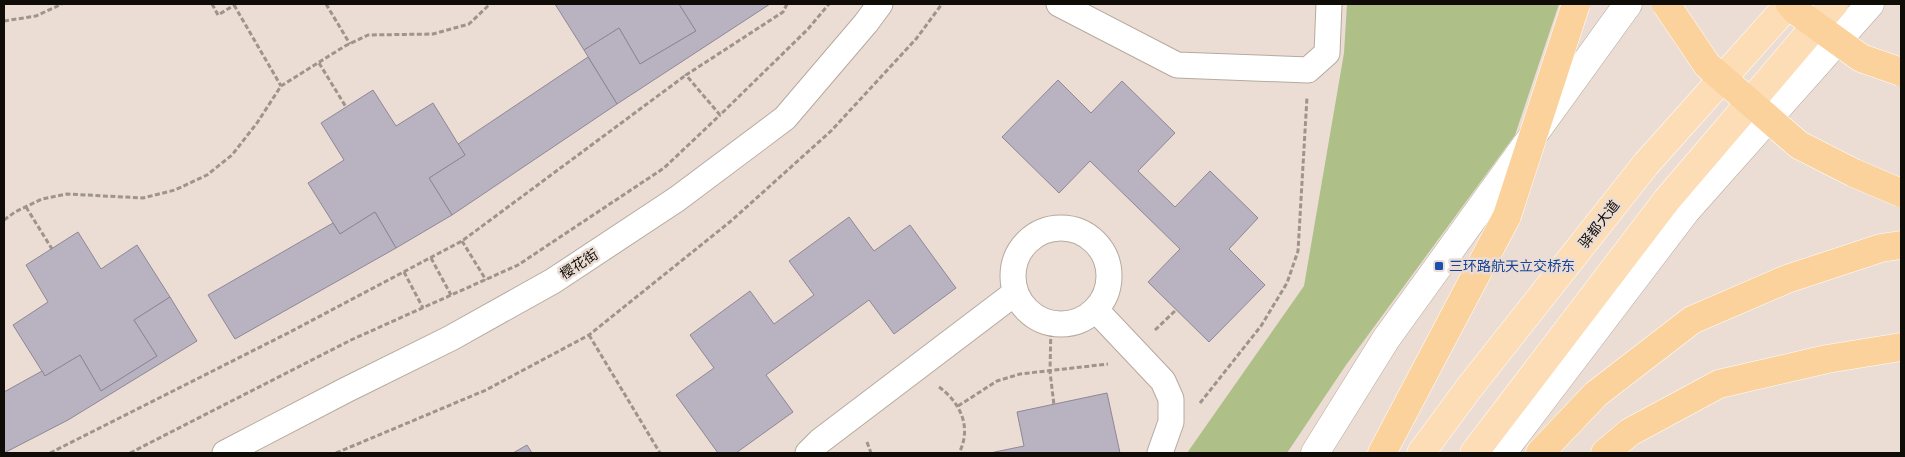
<svg xmlns="http://www.w3.org/2000/svg" width="1905" height="457" viewBox="0 0 1905 457" font-family="Barlow,'Noto Sans SC',sans-serif">
<rect width="100%" height="100%" fill="#ebddd3"/>
<path fill="#aebf88" d="M1347 4H1559L1515 135 1346 365 1287 453H1187L1304 286 1344 53Z"/>
<g fill="#b9b3c1" stroke="#8e8795">
<path d="M555 4H679L696 31 640 64 619 28 584 50Z"/>
<path d="M679 4H770L617 104 584 50 619 28 640 64 696 31Z"/>
<path d="M588 57 617 104 452 215 429 178 465 155 458 144Z"/>
<path d="M1058 80 1091 113 1122 81 1175 133 1138 171 1175 207 1210 171 1258 218 1229 249 1265 285 1209 342 1148 282 1180 249 1090 161 1059 193 1002 137Z"/>
<path d="M373 90 396 126 433 103 465 155 429 178 452 215 396 248 375 212 340 234 308 183 344 160 321 123Z"/>
<path d="M375 212 396 248 235 339 208 295 333 223 340 234Z"/>
<path d="M849 217 874 251 910 225 956 288 894 334 869 300 766 375 793 412 736 453H718L676 395 714 368 690 335 750 291 774 324 814 295 789 261Z"/>
<path d="M78 232 101 269 137 245 170 297 134 320 157 356 101 391 80 355 45 376 13 325 48 302 26 265Z"/>
<path d="M170 297 197 341 68 420 4 453V392L42 371 45 376 80 355 101 391 157 356 134 320Z"/>
<path d="M1107 393 1120 453H990L1024 446 1017 412Z"/>
<path d="M527 445 532 453H513Z"/>
</g>
<g fill="none" stroke-linecap="round" stroke-linejoin="round">
<defs>
<g id="minor">
<path d="M1059 4 1177 65 1308 70 1327 53 1329 4"/>
<circle cx="1061" cy="276" r="48"/>
<path d="M1096 310 1163 381 1171 399V422L1160 453"/>
<path d="M225 453 346 390 451 338 553 281 677 199 785 118 866 23 880 4"/>
<path d="M808 453 820 441 1015 293"/>
</g>
<g id="tertiary">
<path d="M1315 453 1386 339 1628 4"/>
<path d="M1502 453 1686 211 1870 4"/>
</g>
<g id="primary">
<path d="M1421 453 1469 388 1646 164"/>
<path d="M1474 453 1666 201"/>
</g>
<g id="trunk">
<path d="M1382 453 1507 216"/>
<path d="M1540 453 1596 394 1692 320 1787 279 1881 248 1901 245"/>
<path d="M1605 453 1630 432 1719 384 1827 359 1901 347"/>
</g>
</defs>
<use href="#minor" stroke="#b6aa9f" stroke-width="27"/>
<use href="#tertiary" stroke="#b6aa9f" stroke-width="29"/>
<use href="#primary" stroke="#fff" stroke-width="29"/>
<use href="#trunk" stroke="#fff" stroke-width="29"/>
<g stroke="#9e948c" stroke-width="3" stroke-dasharray="5 2.5" stroke-linecap="butt">
<path d="M212 4 218 15 236 4"/>
<path d="M326 4 350 44"/>
<path d="M787 4 783 12 686 75 720 115 808 29 829 4"/>
<path d="M234 5 281 86"/>
<path d="M4 21 36 16 62 4"/>
<path d="M319 63 346 107"/>
<path d="M26 207 52 249"/>
<path d="M4 220 15 212 42 199 67 194 143 198 175 190 207 175 232 155 257 123 281 86 345 46 368 35 433 34 469 24 490 4"/>
<path d="M462 241 486 280"/>
<path d="M431 258 451 295"/>
<path d="M404 272 423 308"/>
<path d="M1051 324 1050 372 1054 405"/>
<path d="M1155 330 1176 310"/>
<path d="M589 335 660 453"/>
<path d="M939 387C961 403 972 428 959 453"/>
<path d="M1200 403 1261 326 1287 283 1298 251 1307 97"/>
<path d="M958 406 997 381 1020 374 1108 364"/>
<path d="M867 442 871 453"/>
<path d="M50 453 290 332 462 241 686 75"/>
<path d="M130 453 351 340 518 265 664 168 720 115"/>
<path d="M336 453 486 390 589 335 731 221 831 131 916 39 942 4"/>
</g>
<use href="#minor" stroke="#fff" stroke-width="25"/>
<use href="#tertiary" stroke="#fff" stroke-width="28"/>
<use href="#primary" stroke="#fdddb5" stroke-width="28"/>
<use href="#trunk" stroke="#fcd29c" stroke-width="28"/>
<defs>
<g id="primary-bridge">
<path d="M1646 164 1789 4"/>
<path d="M1666 201 1834 4"/>
</g>
<g id="trunk-bridge">
<path d="M1666 4 1707 65 1799 145 1854 173 1901 193"/>
<path d="M1790 4 1796 11 1861 58 1901 72"/>
<path d="M1507 216 1576 4"/>
</g>
</defs>
<use href="#primary-bridge" stroke="#fff" stroke-width="29" stroke-linecap="butt"/>
<use href="#trunk-bridge" stroke="#fff" stroke-width="29" stroke-linecap="butt"/>
<use href="#primary-bridge" stroke="#fdddb5" stroke-width="28"/>
<use href="#trunk-bridge" stroke="#fcd29c" stroke-width="28"/>
</g>
<rect fill="#1a4fb4" stroke="#ebddd3" stroke-width="2" x="1434" y="261" width="10" height="10" rx="2.5"/>
<g text-anchor="middle" stroke-width="5" stroke-linejoin="round" paint-order="stroke">
<g font-size="14" fill="#100c08" stroke="#ebddd3">
<text transform="translate(1599 224) rotate(-52)" y="5">驿都大道</text>
<text transform="translate(579 264) rotate(-33)" y="5">樱花街</text>
</g>
<g font-size="14" fill="#164399" stroke="#ebddd3" text-anchor="start">
<text x="1449" y="271">三环路航天立交桥东</text>
</g>
</g>
<rect width="1905" height="457" fill="none" stroke="#100c08" stroke-width="10"/>
</svg>
